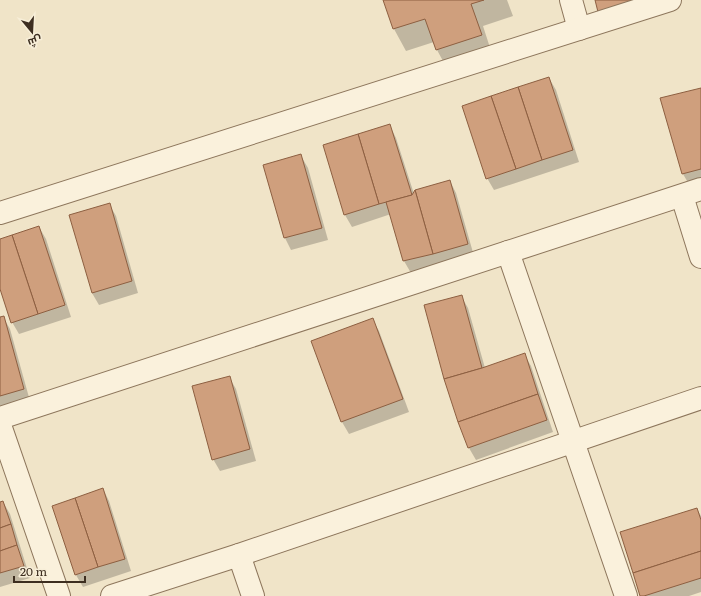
<svg xmlns="http://www.w3.org/2000/svg" width="701" height="596" viewBox="0 0 701 596" font-family="Literata,Cairo,serif">
<rect width="100%" height="100%" fill="#f0e4c8"/>
<g fill="#0003">
<path d="M384 0H507L513 16 483 26 493 57 449 72 437 50 434 42 406 51 394 29Z"/>
<path d="M549 78 556 90 579 162 494 190 487 178Z"/>
<path d="M701 89V183L690 186 683 174 661 99Z"/>
<path d="M390 126 396 138 414 194 450 181 456 193 474 256 411 273 404 261 391 214 352 227 345 215 324 146Z"/>
<path d="M301 156 308 168 328 240 291 250 285 238 264 166Z"/>
<path d="M109 204 116 216 138 293 99 305 92 293Z"/>
<path d="M39 227 46 239 71 317 19 334 12 322 0 286V240Z"/>
<path d="M461 296 468 308 485 368 524 354 531 366 553 432 476 460 469 448 445 378Z"/>
<path d="M3 317 10 329 30 401 0 410V318Z"/>
<path d="M372 319 379 331 409 412 349 434 342 422 312 341Z"/>
<path d="M229 377 236 389 256 461 220 471 213 459Z"/>
<path d="M103 489 109 501 131 571 83 587 76 575 53 507Z"/>
<path d="M3 502 10 514 30 578 0 587V503Z"/>
<path d="M697 509 701 516V592L689 596H641Z"/>
</g>
<g fill="#cf9f7d" stroke="#8d5f41">
<path d="M383 0H484L471 4 482 35 436 50 425 19 393 29Z"/>
<path d="M595 0H636L598 12Z"/>
<path d="M549 77 573 150 542 160 518 87Z"/>
<path d="M518 87 542 160 516 169 491 96Z"/>
<path d="M701 88V169L682 174 660 98Z"/>
<path d="M491 96 516 169 486 179 462 106Z"/>
<path d="M390 124 412 195 379 204 358 134Z"/>
<path d="M358 134 379 204 344 215 323 145Z"/>
<path d="M301 154 322 228 284 238 263 165Z"/>
<path d="M450 180 468 244 433 254 415 190Z"/>
<path d="M415 190 433 254 403 261 386 202 412 195Z"/>
<path d="M110 203 132 281 92 293 69 215Z"/>
<path d="M39 226 65 305 38 314 12 235Z"/>
<path d="M12 235 38 314 11 323 0 289V239Z"/>
<path d="M462 295 482 368 444 379 424 305Z"/>
<path d="M4 316 24 389 0 396V317Z"/>
<path d="M373 318 403 399 341 422 311 341Z"/>
<path d="M525 353 538 394 458 422 444 379 482 368Z"/>
<path d="M230 376 250 449 212 460 192 386Z"/>
<path d="M538 394 547 420 468 448 458 422Z"/>
<path d="M103 488 125 559 98 567 75 498Z"/>
<path d="M75 498 98 567 75 575 52 506Z"/>
<path d="M3 501 11 524 0 528V502Z"/>
<path d="M697 508 701 520V551L633 573 620 532Z"/>
<path d="M11 524 17 545 0 551V528Z"/>
<path d="M17 545 24 566 0 573V551Z"/>
<path d="M701 551V578L644 596H640L633 573Z"/>
</g>
<g fill="none" stroke-linecap="round" stroke-linejoin="round">
<defs>
<g id="minor">
<path d="M571 0 579 29"/>
<path d="M682 196 701 257"/>
<path d="M0 213 670 0"/>
<path d="M508 252 626 596"/>
<path d="M0 418 701 189"/>
<path d="M0 425 59 596"/>
<path d="M239 555 253 596"/>
<path d="M112 596 239 555 701 398"/>
</g>
</defs>
<use href="#minor" stroke="#8d765c" stroke-width="24"/>
<use href="#minor" stroke="#faf1dc" stroke-width="22"/>
</g>
<g transform="translate(32 32) rotate(162)" stroke="#f7eed8" stroke-width="3" paint-order="stroke">
<path d="M0-3L7 15L0 10L-7 15Z" fill="#3d2e20"/>
<text y="-6" font-size="11" font-weight="bold" text-anchor="middle" fill="#3d2e20">ش</text>
</g>
<path d="M14 576v6h71v-6" fill="none" stroke="#3d2e20" stroke-width="2"/>
<text x="20" y="576" font-size="12" fill="#3d2e20" stroke="#f7eed8" stroke-width="3" paint-order="stroke">20 m</text>
</svg>
